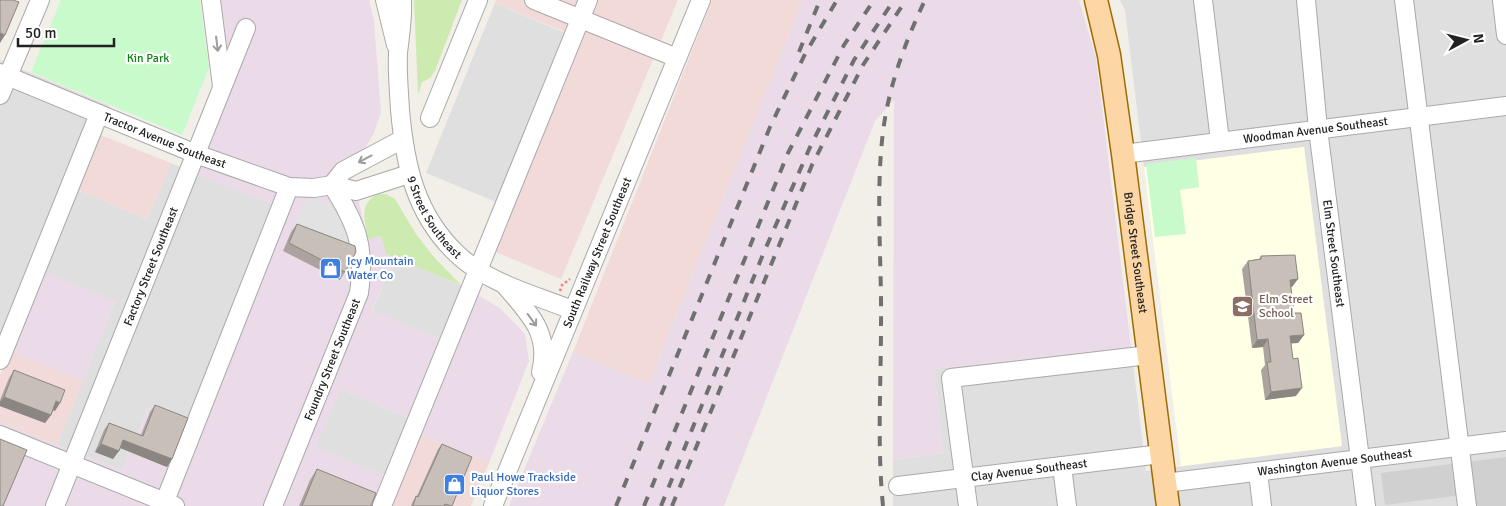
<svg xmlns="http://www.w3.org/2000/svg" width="1506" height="506" viewBox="0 0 1506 506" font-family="Signika,sans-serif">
<rect width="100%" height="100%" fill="#f2efe9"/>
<g fill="#e0dfdf">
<path d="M1120 0H1506V506H893V460L943 453 934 369 1131 347 1146 471 1342 446 1304 147 1144 167 1125 10Z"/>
<path d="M495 3 570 35 501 204 426 173Z"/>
<path d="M0 60 110 106 75 189 147 219 171 163 276 206 188 424 148 408 122 471 57 445 115 301 0 354Z"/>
<path d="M395 257 465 287 443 340 372 311Z"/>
<path d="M340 389 410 419 388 477 315 448Z"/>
</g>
<g fill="#f2dad9">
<path d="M496 0H678L561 279 483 247 570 34 495 3Z"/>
<path d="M712 0H803L649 383 573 352Z"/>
<path d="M98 134 171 163 147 219 75 189Z"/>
<path d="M10 351 83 381 57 445 0 422V375Z"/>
<path d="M406 428 489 463 471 506H376Z"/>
</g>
<g fill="#ebdbe8">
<path d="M218 0H369L374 21 381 112 374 133 365 148 348 160 368 238 381 236 386 254 395 257 372 310 443 340 465 287 501 309 525 334 529 361 489 463 406 428 410 419 340 389 316 447 388 477 376 506H0V422L122 471 148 408 188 424 276 206 198 175 228 98Z"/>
<path d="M803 0H1079L1096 58 1131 347 934 369 943 453 893 460 894 100 875 121 724 506H509L573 352 649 383Z"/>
<path d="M42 271 115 301 83 381 10 351Z"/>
</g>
<path fill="#ffffe5" d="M1304 147 1342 446 1181 466 1144 167Z"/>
<path fill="#d0d0d0" d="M1506 457V506H1472L1470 494 1385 505 1381 473Z"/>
<g fill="#cdebb0">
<path d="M414 0H462L435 71 430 78 422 82 418 95Z"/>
<path d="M378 194H386L395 199 416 234 433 256 461 285 386 254 381 236 368 239C365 221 358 204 378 194Z"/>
</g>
<g fill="#c8facc">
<path d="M61 0H200L209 68 182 135 31 72Z"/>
<path d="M1196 158 1199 187 1180 190 1186 234 1155 237 1146 164Z"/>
</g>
<path fill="#e2e2e2" d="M316 197 344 213 358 236 346 253 293 225 305 201Z"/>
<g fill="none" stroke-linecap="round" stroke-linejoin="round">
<defs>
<g id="minor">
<path d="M211 0 222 86"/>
<path d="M385 0 396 45"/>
<path id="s1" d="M402 0C403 18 400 35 398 53 397 71 399 91 400 110 405 165 415 214 457 254 487 283 535 295 572 310"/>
<path d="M534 0 677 58"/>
<path d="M1203 0 1220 141"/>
<path id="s2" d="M1306 0 1318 129 1366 506"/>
<path d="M1404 0 1467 506"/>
<path d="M1502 0 1506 35"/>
<path id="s3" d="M0 73 196 154 289 187 314 188 332 185 356 191 409 174"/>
<path d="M0 95 40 0"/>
<path d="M430 118 478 0"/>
<path id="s4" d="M1123 154 1506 106"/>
<path d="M332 185 343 171 403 139"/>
<path d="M504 284C528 313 551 332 541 372"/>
<path d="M0 360 99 114"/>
<path d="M0 435 175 506"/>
<path d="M1062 466 1067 506"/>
<path d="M1258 472 1262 506"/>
<path id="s5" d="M1165 483 1506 441"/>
<path id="s6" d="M898 486 1161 454"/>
<path id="s7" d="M55 506 246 28"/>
<path d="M163 506 289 187"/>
<path id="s8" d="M273 506 359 293C366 246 356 223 332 185"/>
<path d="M382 506 588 0"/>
<path id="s9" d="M493 506 701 0"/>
<path d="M968 506 951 378 1149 355"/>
</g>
<g id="major">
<path id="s10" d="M1096 0 1109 55 1123 154 1168 506"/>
</g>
</defs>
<use href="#minor" stroke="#a9a9a9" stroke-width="20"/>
<use href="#major" stroke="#a06b00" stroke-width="25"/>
<path stroke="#fa8072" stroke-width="2.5" stroke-dasharray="2.5 2.5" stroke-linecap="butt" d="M560 291 562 285 570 279"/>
<use href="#minor" stroke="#fff" stroke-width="18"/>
<use href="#major" stroke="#fcd6a4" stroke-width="22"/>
<g stroke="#707070" stroke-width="4" stroke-dasharray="10 10" stroke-linecap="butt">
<path d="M799 52 820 0"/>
<path d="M616 506 770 127 805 54 837 0"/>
<path d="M644 506 788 153 844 45 874 0"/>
<path d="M661 506 764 252 811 145 854 60 894 0"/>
<path d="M672 506 812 165 863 65 906 0"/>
<path d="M883 506C877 446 881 384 881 324 882 256 873 169 888 103 896 67 909 34 925 0"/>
</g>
</g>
<g fill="#aba49e">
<path d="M297 224 345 272 340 280 283 251 291 232Z"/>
<path d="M1261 256 1298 279 1291 287 1294 313 1304 335 1298 343H1291L1296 396 1265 400 1261 370 1265 365 1263 347 1252 348 1242 269 1248 261 1259 259Z"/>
<path d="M14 370 55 411 53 410 51 415 45 423 0 406V400L9 378Z"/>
<path d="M155 405 172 459 167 467 120 448 113 459 95 452 104 430 109 423 141 435 150 412Z"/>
<path d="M442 444 452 506H411L413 501 416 496H417L438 449Z"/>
<path d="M317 469 371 506H299L310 480Z"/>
</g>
<g fill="#8b8681">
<path d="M0 33 5 35 0 43Z"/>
<path d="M1298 279 1292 287 1285 288 1290 280Z"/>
<path d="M1304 335 1298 343 1285 344 1290 336Z"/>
<path d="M1268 339 1263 347 1252 348 1257 340Z"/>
<path d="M1302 388 1296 396 1265 400 1271 392Z"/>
<path d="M4 397 51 415 45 423 0 406V402Z"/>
<path d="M56 401 60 403 55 411 50 409Z"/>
<path d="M123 440 172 459 167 467 118 447Z"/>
<path d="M101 444 119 451 113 459 95 452Z"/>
</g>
<g fill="#c7bfb8" stroke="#8b8681">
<path d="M0 0H13L19 2 5 35 0 33Z"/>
<path d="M297 224 355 246 356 252 345 272 289 243Z"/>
<path d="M1295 255 1298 279 1290 280 1294 313H1301L1304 335 1290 336 1293 359 1298 358 1302 388 1271 392 1267 362H1271L1268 339 1257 340 1248 261 1261 259V256Z"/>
<path d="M14 370 65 390 60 403 56 401 51 415 4 397Z"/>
<path d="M155 405 188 418 172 459 123 440 119 451 101 444 109 423 143 436Z"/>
<path d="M0 439 27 450 3 506H0Z"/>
<path d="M442 444 472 457 452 506 445 504 444 506H413L416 496 418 497Z"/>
<path d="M317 469 376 493 371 506H302Z"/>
</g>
<defs><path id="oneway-shaft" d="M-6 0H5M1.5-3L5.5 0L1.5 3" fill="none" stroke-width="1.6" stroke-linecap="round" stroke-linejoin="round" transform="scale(1.25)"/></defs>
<g stroke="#9c9c9c">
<use href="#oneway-shaft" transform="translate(217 44) rotate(83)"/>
<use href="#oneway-shaft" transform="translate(365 159) rotate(152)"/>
<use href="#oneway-shaft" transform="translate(532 320) rotate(54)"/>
</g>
<defs>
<symbol id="shop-square" viewBox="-11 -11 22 22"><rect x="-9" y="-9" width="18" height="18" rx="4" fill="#3f7fe0" stroke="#fff"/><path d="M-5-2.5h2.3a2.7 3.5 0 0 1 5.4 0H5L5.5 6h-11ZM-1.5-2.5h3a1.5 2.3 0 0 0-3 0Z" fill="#fff"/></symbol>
<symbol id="school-square" viewBox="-11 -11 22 22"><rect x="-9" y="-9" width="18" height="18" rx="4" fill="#8d6e63" stroke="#fff"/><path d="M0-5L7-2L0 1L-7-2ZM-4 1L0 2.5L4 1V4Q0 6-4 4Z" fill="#fff"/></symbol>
</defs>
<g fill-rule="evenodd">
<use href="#shop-square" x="318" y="256" width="25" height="25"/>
<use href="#school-square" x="1230" y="294" width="25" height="25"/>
<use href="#shop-square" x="442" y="472" width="25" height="25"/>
</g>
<g text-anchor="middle" stroke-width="4.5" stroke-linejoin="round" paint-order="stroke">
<g font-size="12" fill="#0c8416" stroke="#fff">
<text x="148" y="62">Kin Park</text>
</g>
<g font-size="12" fill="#222" stroke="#fff">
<text dy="4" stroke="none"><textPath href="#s4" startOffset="194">Woodman Avenue Southeast</textPath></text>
<text dy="4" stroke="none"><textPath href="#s3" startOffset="178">Tractor Avenue Southeast</textPath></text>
<text dy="4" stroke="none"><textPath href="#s1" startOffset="225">9 Street Southeast</textPath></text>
<text dy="4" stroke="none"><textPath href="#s10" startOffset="256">Bridge Street Southeast</textPath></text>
<text dy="4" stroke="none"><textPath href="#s9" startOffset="274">South Railway Street Southeast</textPath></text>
<text dy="4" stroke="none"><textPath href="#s2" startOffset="255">Elm Street Southeast</textPath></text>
<text dy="4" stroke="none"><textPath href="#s7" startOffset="258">Factory Street Southeast</textPath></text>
<text dy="4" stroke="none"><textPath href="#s8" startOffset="158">Foundry Street Southeast</textPath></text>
<text dy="4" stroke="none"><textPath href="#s5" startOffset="171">Washington Avenue Southeast</textPath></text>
<text dy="4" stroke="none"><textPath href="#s6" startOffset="132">Clay Avenue Southeast</textPath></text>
</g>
<g font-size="12" fill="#366cbe" stroke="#fff" text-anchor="start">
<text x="347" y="265">Icy Mountain<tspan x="347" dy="14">Water Co</tspan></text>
<text x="471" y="481">Paul Howe Trackside<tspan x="471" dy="14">Liquor Stores</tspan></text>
</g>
<g font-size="12" fill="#785e54" stroke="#fff" text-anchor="start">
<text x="1259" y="303">Elm Street<tspan x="1259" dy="14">School</tspan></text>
</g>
</g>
<g transform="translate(1466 40) rotate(83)" stroke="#ffffff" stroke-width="4" paint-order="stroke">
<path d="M0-4L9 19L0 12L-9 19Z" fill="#222222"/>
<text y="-8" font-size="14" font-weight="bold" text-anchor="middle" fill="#222222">N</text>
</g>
<path d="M18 38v8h96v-8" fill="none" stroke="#222222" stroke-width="2.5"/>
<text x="25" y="38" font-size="15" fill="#222222" stroke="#ffffff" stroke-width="4" paint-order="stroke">50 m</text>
</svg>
